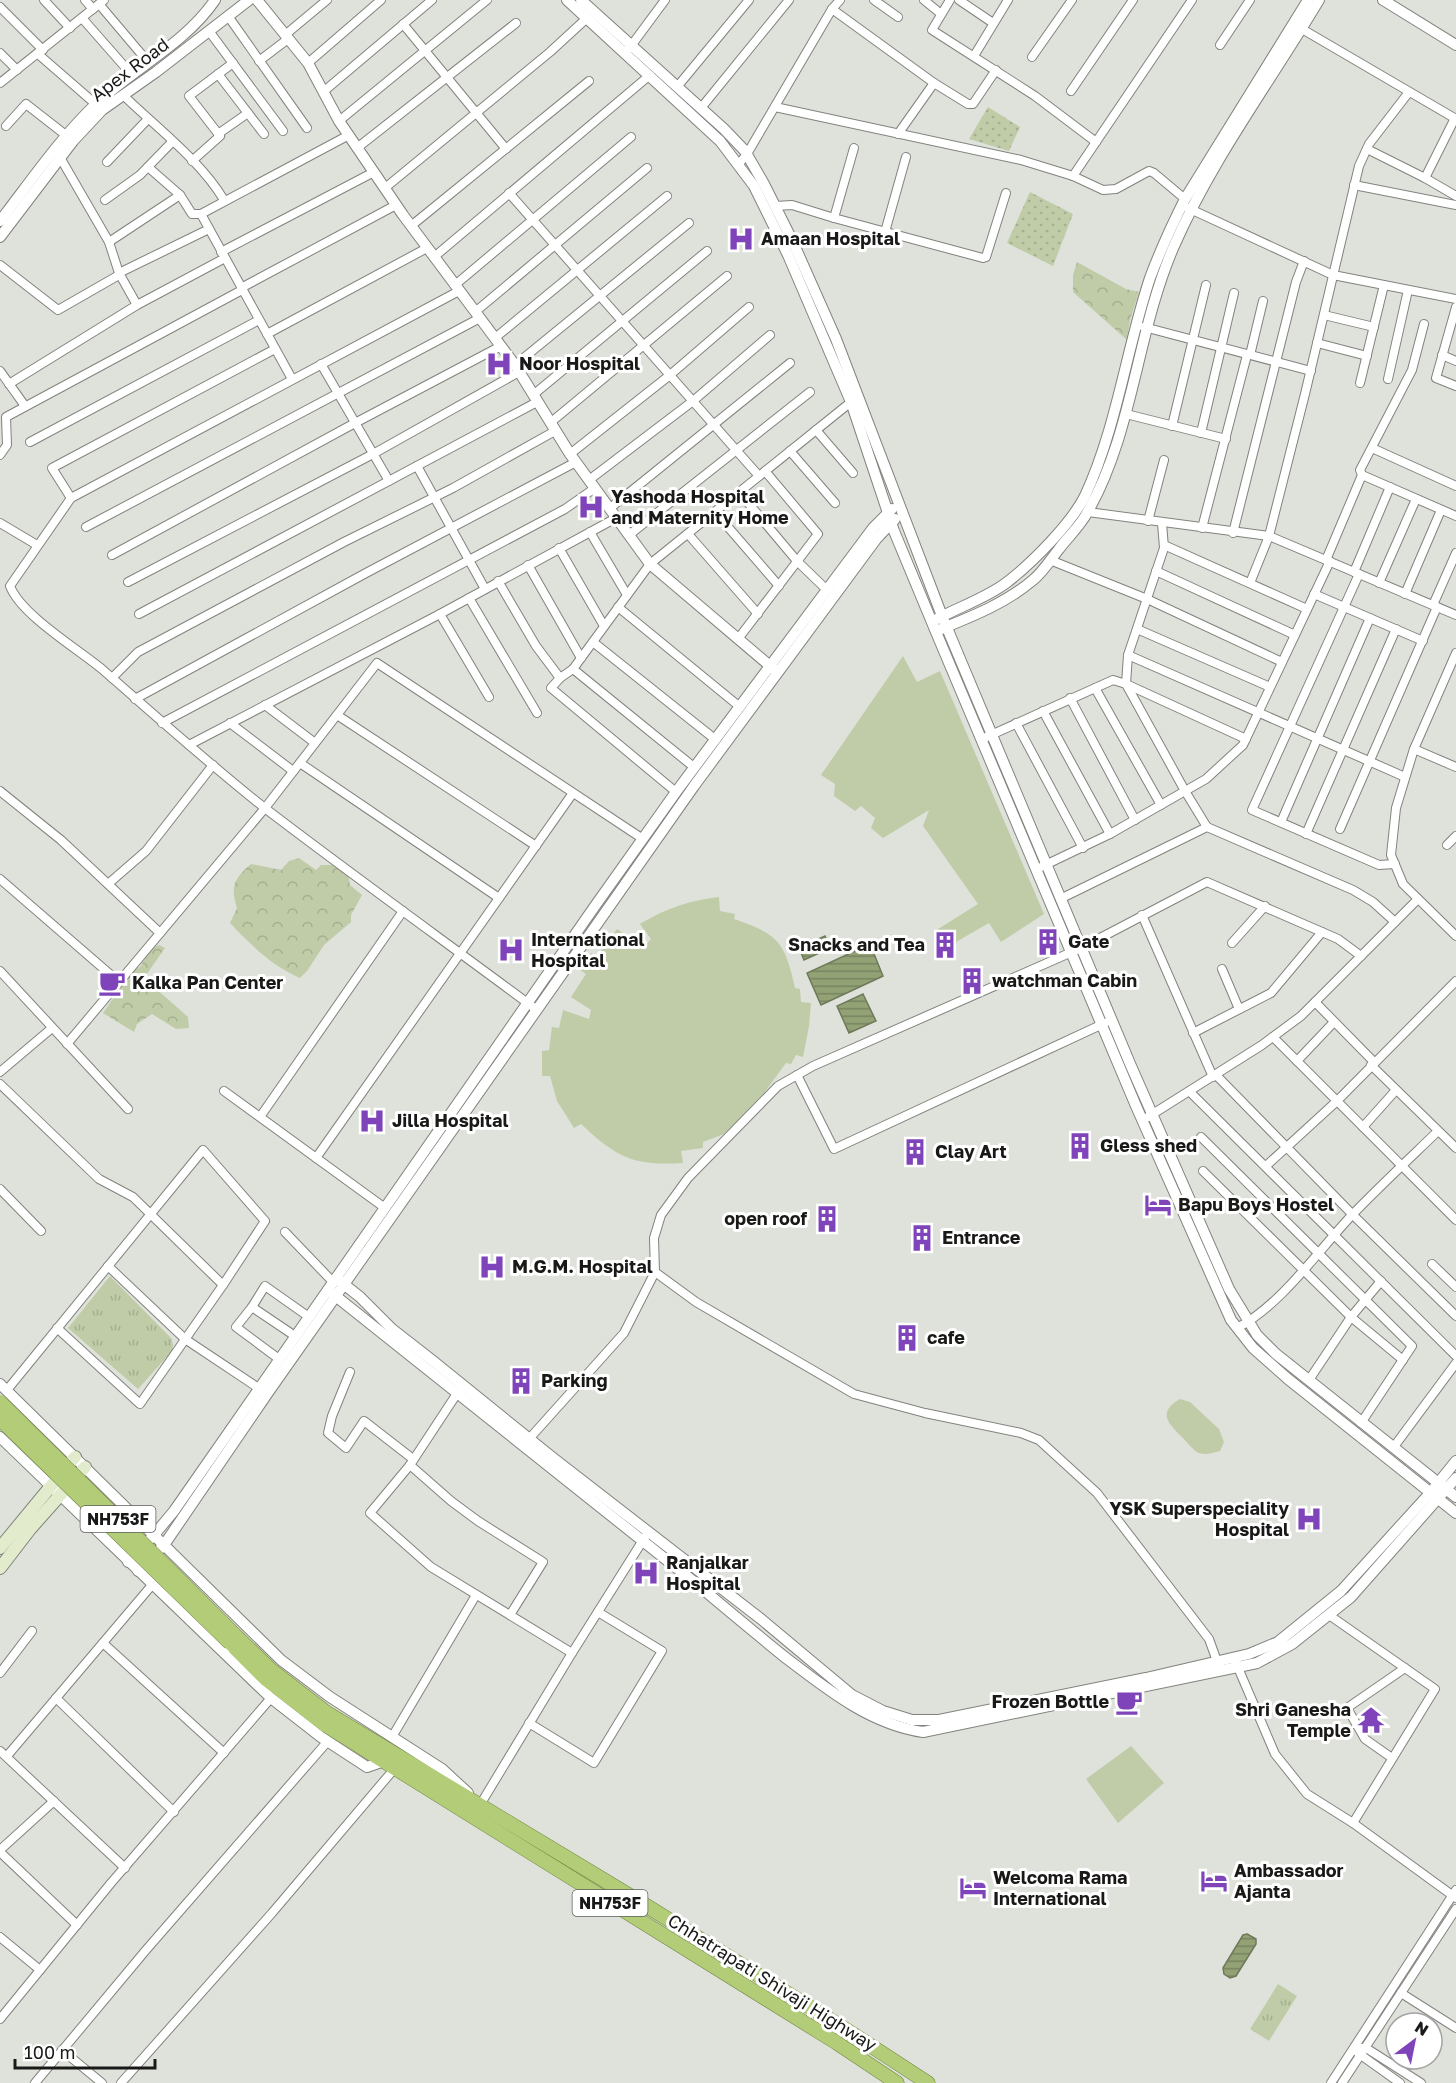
<svg xmlns="http://www.w3.org/2000/svg" width="1456" height="2083" viewBox="0 0 1456 2083" font-family="'Golos Text',sans-serif">
<defs>
<pattern id="grass-dots" width="8" height="8" patternUnits="userSpaceOnUse" patternTransform="scale(1.5)"><rect width="8" height="8" fill="#bfcca7"/><path d="M2 2h.1M6 6h.1" fill="none" stroke="#a4af8f" stroke-width="1.8" stroke-linecap="round"/></pattern>
<pattern id="forest-crowns" width="20" height="18" patternUnits="userSpaceOnUse" patternTransform="scale(1.5)"><rect width="20" height="18" fill="#bfcca7"/><path d="M2 6a3 3 0 1 1 6 0M12 15a3 3 0 1 1 6 0" fill="none" stroke="#a4af8f"/></pattern>
<pattern id="park-tufts" width="24" height="20" patternUnits="userSpaceOnUse" patternTransform="scale(1.5)"><rect width="24" height="20" fill="#bfcca7"/><path d="M3 7l-1-3M5 7V3M7 7l1-3M15 17l-1-3M17 17v-4M19 17l1-3" fill="none" stroke="#a4af8f"/></pattern>
<pattern id="water-rules" width="6" height="5" patternUnits="userSpaceOnUse" patternTransform="scale(1.5)"><rect width="6" height="5" fill="#93a275"/><path d="M0 2.5h6" fill="none" stroke="#77835f"/></pattern>
</defs>
<rect width="100%" height="100%" fill="#dfe2db"/>
<g fill="url(#grass-dots)">
<path d="M988 107 1020 127 1009 151 969 139Z"/>
<path d="M1030 192 1073 214 1053 266 1007 243Z"/>
</g>
<g fill="url(#forest-crowns)">
<path d="M1077 262 1126 289 1139 292 1130 320 1127 340 1073 292V275Z"/>
<path d="M299 858 316 870 321 865H338L348 873 350 885 362 895 351 915V922L324 945 307 971 300 978C272 966 251 945 230 923L237 908C230 887 234 878 251 864L281 870 289 861Z"/>
<path d="M159 945 165 948 144 978 188 1017 189 1028 176 1029 152 1014 137 1024 134 1032 103 1013 132 971 140 967 151 949Z"/>
</g>
<g fill="url(#park-tufts)">
<path d="M110 1276 172 1339 173 1350 138 1389 68 1328Z"/>
<path d="M1278 1984 1297 1996 1269 2041 1250 2029Z"/>
</g>
<g fill="#bfcca7">
<path d="M903 656 917 682 940 671 1044 914 1001 942 989 923 949 946 938 929 978 904 923 826 929 810 883 838 871 828 875 818 861 806 855 811 834 796 835 784 821 775Z"/>
<path d="M719 897 720 911 735 914 734 919C778 934 785 942 795 988L800 989 801 1002 811 1003 809 1026 803 1057 796 1055 791 1064 786 1063 756 1104 724 1134 703 1142V1148L681 1151 683 1163C634 1166 617 1158 581 1124L574 1128 557 1101 550 1076H542V1051L549 1050 552 1027 559 1028 563 1010 589 1019 591 1010 571 997 586 974 580 970 591 953 597 957 617 929 643 948 651 939 640 924C667 908 688 901 719 897Z"/>
<path d="M1180 1399 1190 1402 1219 1429 1224 1442 1220 1451C1212 1453 1204 1456 1197 1452 1192 1449 1187 1442 1183 1438 1169 1424 1156 1413 1180 1399Z"/>
<path d="M1131 1746 1164 1783 1118 1823 1086 1779Z"/>
</g>
<g fill="url(#water-rules)" stroke="#6e7959" stroke-width="1.5">
<path d="M825 936 830 948 804 960 799 948Z"/>
<path d="M870 944 883 976 821 1005 807 973Z"/>
<path d="M863 994 876 1021 849 1033 837 1006Z"/>
<path d="M1247 1934 1256 1939V1944L1236 1976 1230 1978 1224 1974 1223 1968 1243 1935Z"/>
</g>
<g fill="none" stroke-linecap="round" stroke-linejoin="round">
<defs>
<g id="minor">
<path d="M44 0 70 28"/>
<path d="M85 0 93 9"/>
<path d="M874 0 898 17"/>
<path d="M924 0 941 14"/>
<path d="M950 0 932 30 1035 96 1096 142"/>
<path d="M959 0 993 23"/>
<path d="M99 4 148 62"/>
<path d="M0 7 43 50"/>
<path d="M832 9 840 0"/>
<path d="M228 16 307 128"/>
<path d="M82 18 132 75"/>
<path d="M403 24 506 149"/>
<path d="M1302 29 1456 119"/>
<path d="M209 31 283 131"/>
<path d="M285 35 327 0"/>
<path d="M1220 45 1250 0"/>
<path d="M628 50 665 0"/>
<path d="M0 53 17 70"/>
<path d="M38 54 99 107"/>
<path d="M974 56 1008 0"/>
<path d="M1032 57 1072 0"/>
<path d="M259 61 288 39"/>
<path d="M308 63 381 0"/>
<path d="M218 74 264 134"/>
<path d="M0 83 104 0"/>
<path d="M677 87 749 0"/>
<path d="M1071 91 1133 0"/>
<path d="M323 92 432 0"/>
<path d="M123 95C156 127 201 161 224 200"/>
<path d="M775 107 1021 160 1073 176 1103 190 1116 189 1149 171 1154 173 1185 199"/>
<path d="M701 108 789 0"/>
<path d="M339 121 487 0"/>
<path d="M6 126 26 104 67 136"/>
<path d="M218 134 248 113"/>
<path d="M898 134 934 83"/>
<path d="M357 148 516 23"/>
<path d="M1367 149 1425 178 1455 118"/>
<path d="M61 159 109 242 119 273 137 305"/>
<path d="M192 161 220 136 189 96 233 63"/>
<path d="M107 162 148 119"/>
<path d="M738 165 747 154 832 9 934 83 968 104H973L996 70"/>
<path d="M148 167 180 195 192 214H201L349 135"/>
<path d="M1073 176 1192 0"/>
<path d="M1425 178 1456 196"/>
<path d="M1354 185 1456 205"/>
<path d="M385 188 550 52 587 18"/>
<path d="M509 193 759 476"/>
<path d="M105 200 140 175 172 142"/>
<path d="M775 206 792 205 834 218 983 258 986 257 1006 193"/>
<path d="M1188 208 1333 275 1456 299"/>
<path d="M201 214 292 379"/>
<path d="M834 218 854 148"/>
<path d="M411 226 589 81"/>
<path d="M885 232 906 157"/>
<path d="M109 242 180 195"/>
<path d="M221 252 374 172"/>
<path d="M434 257 650 75"/>
<path d="M0 265 58 310 119 275V273L209 229"/>
<path d="M455 285 631 137"/>
<path d="M241 288 396 205"/>
<path d="M459 291 71 498 10 586C21 615 78 649 103 670 157 717 210 765 266 809 355 877 447 943 537 1010"/>
<path d="M1456 307 1436 378 1456 386"/>
<path d="M475 312 647 168"/>
<path d="M1324 315 1374 327"/>
<path d="M1144 327 1311 371"/>
<path d="M267 334 427 248"/>
<path d="M495 338 667 196"/>
<path d="M1317 343 1367 356"/>
<path d="M1250 355 1263 301"/>
<path d="M1442 355 1456 361"/>
<path d="M321 364 389 481"/>
<path d="M515 365 689 223"/>
<path d="M0 371 25 406"/>
<path d="M1388 379 1408 290"/>
<path d="M1360 383 1384 285"/>
<path d="M9 384 137 305 225 258"/>
<path d="M533 395 707 251"/>
<path d="M1126 414 1226 439"/>
<path d="M550 423 727 276"/>
<path d="M1172 426 1206 285"/>
<path d="M816 430 853 473"/>
<path d="M1201 433 1234 293"/>
<path d="M30 442 259 320"/>
<path d="M1372 448 1456 486"/>
<path d="M790 451 835 503"/>
<path d="M570 454 670 375 749 307"/>
<path d="M0 455 7 445 6 417 242 290"/>
<path d="M417 466 485 589"/>
<path d="M1362 475 1456 516"/>
<path d="M589 480 693 401 770 335"/>
<path d="M739 492 797 561 827 590"/>
<path d="M71 498 52 468 275 349"/>
<path d="M609 509 790 363"/>
<path d="M715 512 779 586"/>
<path d="M1088 512 1269 536 1456 615"/>
<path d="M1148 521 1164 460"/>
<path d="M0 523 37 545"/>
<path d="M1162 523 1164 548 1128 655 1126 684 1185 791 1207 827"/>
<path d="M86 527 480 318"/>
<path d="M1202 528 1247 355"/>
<path d="M590 532 627 595"/>
<path d="M1233 533 1296 282 1304 261"/>
<path d="M688 534 758 614"/>
<path d="M629 535 810 392"/>
<path d="M1164 545 1307 609"/>
<path d="M559 548 604 626"/>
<path d="M112 555 355 423 501 346"/>
<path d="M1050 560 1147 599 1282 662"/>
<path d="M1326 560 1362 475 1360 470 1412 370 1424 324"/>
<path d="M528 565 581 658"/>
<path d="M1156 571 1295 635"/>
<path d="M1354 572 1390 487"/>
<path d="M1359 574 1252 810 1379 865 1395 864"/>
<path d="M498 581 536 646 560 678"/>
<path d="M128 582 373 454 519 372"/>
<path d="M1250 583 1269 536 1305 394 1359 166 1369 144 1409 92"/>
<path d="M1379 583 1416 499"/>
<path d="M1314 594 1423 641"/>
<path d="M1405 594 1441 510"/>
<path d="M469 598 537 713"/>
<path d="M1433 605 1456 553"/>
<path d="M618 607 740 707"/>
<path d="M139 614 537 402"/>
<path d="M440 614 489 697"/>
<path d="M1137 629 1270 687"/>
<path d="M738 639 818 534 765 471"/>
<path d="M593 642 716 740"/>
<path d="M1456 653 1414 749 1396 808 1391 855 1403 884 1456 936"/>
<path d="M1128 655 1405 777"/>
<path d="M573 669 695 768"/>
<path d="M112 678 138 652 344 542 453 488 555 431"/>
<path d="M1095 688 1161 805"/>
<path d="M1070 698 1135 820"/>
<path d="M135 699 366 573 576 462"/>
<path d="M265 705 315 743"/>
<path d="M1043 711 1110 834"/>
<path d="M337 715 536 846"/>
<path d="M162 723 565 509 595 488"/>
<path d="M230 723 293 771"/>
<path d="M1016 723 1083 848"/>
<path d="M982 739 1113 680 1126 684 1246 739"/>
<path d="M189 745 440 614 616 518"/>
<path d="M1414 749 1456 767"/>
<path d="M300 763 499 898"/>
<path d="M0 791 61 840 160 933"/>
<path d="M676 792 551 688 560 678 573 669 650 564 851 402"/>
<path d="M1281 822 1370 618"/>
<path d="M1340 829 1437 607"/>
<path d="M1306 834 1396 629"/>
<path d="M1447 845 1456 836"/>
<path d="M1041 867 1110 834 1206 779 1243 745 1330 561"/>
<path d="M0 879 119 982"/>
<path d="M108 884 146 851 213 765"/>
<path d="M1060 899 1207 827 1353 890 1373 902 1395 922"/>
<path d="M1142 915 1213 1077"/>
<path d="M1232 943 1265 906"/>
<path d="M1222 969 1239 1009"/>
<path d="M0 971 128 1109"/>
<path d="M1315 1002 1374 1062"/>
<path d="M1193 1033 1271 993 1322 932"/>
<path d="M1273 1037 1456 1220"/>
<path d="M67 1044 265 808 377 663 643 839"/>
<path d="M1297 1061 1334 1022"/>
<path d="M1371 1065 1456 1148"/>
<path d="M0 1072 52 1028"/>
<path d="M797 1075 834 1149 1105 1023"/>
<path d="M1216 1075 1353 1215 1456 1316"/>
<path d="M0 1084 99 1179 133 1197 223 1285"/>
<path d="M224 1091 385 1208"/>
<path d="M1190 1092 1456 1356"/>
<path d="M260 1117 403 911"/>
<path d="M1148 1117 1262 1045 1301 1016 1418 899"/>
<path d="M1363 1127 1396 1090"/>
<path d="M1201 1137 1412 1346 1361 1423"/>
<path d="M316 1158 573 793"/>
<path d="M1266 1166 1337 1101 1456 981"/>
<path d="M1203 1171 1351 1317 1403 1360"/>
<path d="M0 1189 41 1231"/>
<path d="M285 1232 333 1282"/>
<path d="M1432 1264 1456 1287"/>
<path d="M108 1266 185 1339 263 1391"/>
<path d="M655 1272 696 1302 854 1394 925 1413 1021 1433 1039 1440 1097 1493 1209 1639 1218 1664"/>
<path d="M252 1307 236 1327 279 1359"/>
<path d="M1237 1328C1281 1305 1318 1251 1352 1215 1380 1186 1409 1159 1438 1131"/>
<path d="M295 1336 252 1307 265 1286 309 1317"/>
<path d="M350 1372 332 1416 328 1433 346 1448 364 1421 413 1459"/>
<path d="M1309 1380 1351 1317 1381 1281"/>
<path d="M7 1390 203 1150 265 1221 223 1285 140 1404 57 1328"/>
<path d="M458 1392 410 1465 370 1513 431 1567 572 1653"/>
<path d="M529 1439 624 1333 655 1272 654 1238 661 1215 688 1178 778 1086 813 1066 1081 948 1207 882 1338 939 1361 956"/>
<path d="M1393 1448 1456 1363"/>
<path d="M410 1465 451 1501 478 1521 543 1562 510 1615"/>
<path d="M1329 1615 1435 1689 1353 1823"/>
<path d="M103 1643 224 1753"/>
<path d="M1236 1663 1275 1754 1307 1794 1353 1823 1456 1898"/>
<path d="M0 1673 32 1631"/>
<path d="M56 1698 174 1812"/>
<path d="M529 1723 594 1763 662 1651 598 1612"/>
<path d="M392 1737 476 1595"/>
<path d="M0 1751 125 1868"/>
<path d="M7 1756 152 1585"/>
<path d="M1392 1758 1365 1739 1347 1708 1405 1668"/>
<path d="M480 1805 572 1653 645 1537"/>
<path d="M0 1850 54 1801"/>
<path d="M0 1852 77 1925"/>
<path d="M0 1937 40 1970"/>
<path d="M1401 1993 1456 2028"/>
<path d="M0 2019 111 1883 271 1698"/>
<path d="M1361 2048H1366L1421 2083"/>
<path d="M62 2050 102 2083"/>
<path d="M1358 2053 1400 2083"/>
<path d="M35 2083 146 1950 328 1741"/>
<path d="M121 2083 272 1913 395 1768"/>
<path d="M1331 2083 1456 1890"/>
<path d="M1342 2083 1456 1909"/>
</g>
<g id="tertiary">
<path d="M257 0 308 63 339 121 403 215 515 365 570 454 650 564 776 671"/>
<path d="M567 0 720 141 754 186 788 255 851 402 894 531 936 632 1136 1106 1231 1320 1253 1348 1288 1379 1456 1513"/>
<path d="M581 0 724 129 745 151 764 184 792 240 836 339 942 616 1131 1066 1229 1289 1257 1335 1276 1354 1456 1497"/>
<path d="M1383 0 1456 45"/>
<path d="M0 221C31 181 60 138 97 103 134 68 185 44 215 0"/>
<path d="M0 237 73 141 102 110 156 72 249 0"/>
<path d="M937 619C959 607 986 598 1006 583 1031 564 1071 524 1085 496 1117 427 1126 350 1150 278 1160 251 1172 225 1185 199L1308 0"/>
<path d="M941 629C973 616 1006 603 1033 580 1043 572 1051 559 1059 549 1068 537 1080 526 1087 513 1134 431 1136 333 1174 246 1212 159 1270 82 1319 0"/>
<path d="M336 1278 360 1297 392 1329 433 1361 553 1458 761 1619 852 1695 883 1711 912 1720H939L1146 1678 1249 1654 1278 1642 1341 1591 1431 1492 1456 1461"/>
<path d="M328 1290 693 1581C724 1607 755 1633 786 1658 828 1690 870 1724 923 1732L1257 1663 1292 1644 1351 1597 1456 1478"/>
<path d="M0 1384 281 1660 330 1697 442 1769 468 1793"/>
<path d="M0 1437 271 1698 321 1737 367 1767 384 1761"/>
<path d="M128 1562 154 1535 174 1511 595 906 676 792 873 528 892 509"/>
<path d="M138 1571 164 1545 267 1394 694 786 877 538 895 519"/>
</g>
<g id="secondary">
<path d="M0 1548 75 1457"/>
<path d="M0 1568 30 1529 85 1467"/>
</g>
<g id="trunk">
<path d="M236 1636 271 1670 327 1713 637 1900 845 2029 928 2083"/>
<path d="M235 1648 266 1679 324 1724 837 2043 897 2083"/>
</g>
</defs>
<use href="#minor" stroke="#81837d" stroke-width="10"/>
<use href="#tertiary" stroke="#81837d" stroke-width="12"/>
<use href="#secondary" stroke="#81837d" stroke-width="14"/>
<use href="#trunk" stroke="#718641" stroke-width="15"/>
<use href="#minor" stroke="#fff" stroke-width="8"/>
<use href="#tertiary" stroke="#fff" stroke-width="10"/>
<use href="#secondary" stroke="#e2eccd" stroke-width="12"/>
<use href="#trunk" stroke="#b3cc78" stroke-width="14"/>
<defs>
<g id="trunk-bridge">
<path d="M0 1402 236 1636"/>
<path d="M0 1419 230 1643"/>
</g>
</defs>
<use href="#trunk-bridge" stroke="#718641" stroke-width="15" stroke-linecap="butt"/>
<use href="#trunk-bridge" stroke="#b3cc78" stroke-width="14"/>
</g>
<defs>
<symbol id="hospital-bare" viewBox="-9 -9 18 18"><path d="M-5-5h3v3.5h4V-5h3V5h-3V1.5h-4V5h-3Z" fill="#7f44ba" stroke="#fff" stroke-width="2.5" paint-order="stroke"/></symbol>
<symbol id="building-bare" viewBox="-9 -9 18 18"><path d="M-4-6H4V6H1V3H-1V6H-4ZM-2.5-4.3h1.7v1.8h-1.7ZM.8-4.3h1.7v1.8H.8ZM-2.5-1h1.7V.8h-1.7ZM.8-1h1.7V.8H.8Z" fill="#7f44ba" stroke="#fff" stroke-width="2.5" paint-order="stroke"/></symbol>
<symbol id="cafe-bare" viewBox="-9 -9 18 18"><path d="M-5.5-4.5H6V0H3Q3 3.5 0 3.5H-2.5Q-5.5 3.5-5.5 0ZM3-3.2v2h1.7v-2ZM-6 4.5H4V6H-6Z" fill="#7f44ba" stroke="#fff" stroke-width="2.5" paint-order="stroke"/></symbol>
<symbol id="hotel-bare" viewBox="-9 -9 18 18"><path d="M-6-4.5h1.5V1H6V5H4.5V3h-9V5H-6ZM-4 0a1.8 1.8 0 1 1 3.6 0ZM.5 0V-2.5h3Q6-2.5 6 0Z" fill="#7f44ba" stroke="#fff" stroke-width="2.5" paint-order="stroke"/></symbol>
<symbol id="temple-bare" viewBox="-9 -9 18 18"><path d="M0-6L5-2H3V0L6.5 2.5H4V6H1.5V3h-3V6H-4V2.5H-6.5L-3 0V-2H-5Z" fill="#7f44ba" stroke="#fff" stroke-width="2.5" paint-order="stroke"/></symbol>
</defs>
<g fill-rule="evenodd">
<use href="#hospital-bare" x="722" y="220" width="38" height="38"/>
<use href="#hospital-bare" x="480" y="345" width="38" height="38"/>
<use href="#hospital-bare" x="572" y="488" width="38" height="38"/>
<use href="#building-bare" x="1029" y="923" width="38" height="38"/>
<use href="#building-bare" x="926" y="926" width="38" height="38"/>
<use href="#hospital-bare" x="492" y="931" width="38" height="38"/>
<use href="#building-bare" x="953" y="962" width="38" height="38"/>
<use href="#cafe-bare" x="93" y="964" width="38" height="38"/>
<use href="#hospital-bare" x="353" y="1102" width="38" height="38"/>
<use href="#building-bare" x="1061" y="1127" width="38" height="38"/>
<use href="#building-bare" x="896" y="1133" width="38" height="38"/>
<use href="#hotel-bare" x="1139" y="1186" width="38" height="38"/>
<use href="#building-bare" x="808" y="1200" width="38" height="38"/>
<use href="#building-bare" x="903" y="1219" width="38" height="38"/>
<use href="#hospital-bare" x="473" y="1248" width="38" height="38"/>
<use href="#building-bare" x="888" y="1319" width="38" height="38"/>
<use href="#building-bare" x="502" y="1362" width="38" height="38"/>
<use href="#hospital-bare" x="1290" y="1500" width="38" height="38"/>
<use href="#hospital-bare" x="627" y="1554" width="38" height="38"/>
<use href="#cafe-bare" x="1110" y="1683" width="38" height="38"/>
<use href="#temple-bare" x="1352" y="1701" width="38" height="38"/>
<use href="#hotel-bare" x="1195" y="1862" width="38" height="38"/>
<use href="#hotel-bare" x="954" y="1869" width="38" height="38"/>
</g>
<g text-anchor="middle" stroke-width="6" stroke-linejoin="round" paint-order="stroke">
<g fill="#fff" stroke="#5e5f5d" stroke-width="1.5">
<rect x="80.5" y="1506" width="75" height="26" rx="4.5"/>
<rect x="572.5" y="1890" width="75" height="26" rx="4.5"/>
</g>
<g font-size="16" font-weight="bold" fill="#191a18">
<text x="118" y="1525">NH753F</text>
<text x="610" y="1909">NH753F</text>
</g>
<g font-size="18" fill="#191a18" stroke="#fff">
<text transform="translate(130 70) rotate(-37)" y="6">Apex Road</text>
<text transform="translate(772 1983) rotate(32)" y="6">Chhatrapati Shivaji Highway</text>
</g>
<g font-size="18" font-weight="bold" fill="#191a18" stroke="#fff" text-anchor="start">
<text x="761" y="245">Amaan Hospital</text>
<text x="519" y="370">Noor Hospital</text>
<text x="611" y="503">Yashoda Hospital<tspan x="611" dy="21">and Maternity Home</tspan></text>
<text x="531" y="946">International<tspan x="531" dy="21">Hospital</tspan></text>
<text x="1068" y="948">Gate</text>
<text x="925" y="951" text-anchor="end">Snacks and Tea</text>
<text x="992" y="987">watchman Cabin</text>
<text x="132" y="989">Kalka Pan Center</text>
<text x="392" y="1127">Jilla Hospital</text>
<text x="1100" y="1152">Gless shed</text>
<text x="935" y="1158">Clay Art</text>
<text x="1178" y="1211">Bapu Boys Hostel</text>
<text x="807" y="1225" text-anchor="end">open roof</text>
<text x="942" y="1244">Entrance</text>
<text x="512" y="1273">M.G.M. Hospital</text>
<text x="927" y="1344">cafe</text>
<text x="541" y="1387">Parking</text>
<text x="1289" y="1515" text-anchor="end">YSK Superspeciality<tspan x="1289" dy="21">Hospital</tspan></text>
<text x="666" y="1569">Ranjalkar<tspan x="666" dy="21">Hospital</tspan></text>
<text x="1109" y="1708" text-anchor="end">Frozen Bottle</text>
<text x="1351" y="1716" text-anchor="end">Shri Ganesha<tspan x="1351" dy="21">Temple</tspan></text>
<text x="1234" y="1877">Ambassador<tspan x="1234" dy="21">Ajanta</tspan></text>
<text x="993" y="1884">Welcoma Rama<tspan x="993" dy="21">International</tspan></text>
</g>
</g>
<g transform="translate(1414 2041) rotate(32)"><circle r="28" fill="#ffffff" stroke="#a3a3a3" stroke-width="1.5"/>
<path d="M0-4.5L10 22L0 15L-10 22Z" fill="#7f44ba"/>
<text y="-9" font-size="16" font-weight="bold" text-anchor="middle" fill="#191a18">N</text>
</g>
<path d="M15 2059v9h140v-9" fill="none" stroke="#191a18" stroke-width="3"/>
<text x="24" y="2059" font-size="18" fill="#191a18" stroke="#ffffff" stroke-width="4.5" paint-order="stroke">100 m</text>
</svg>
